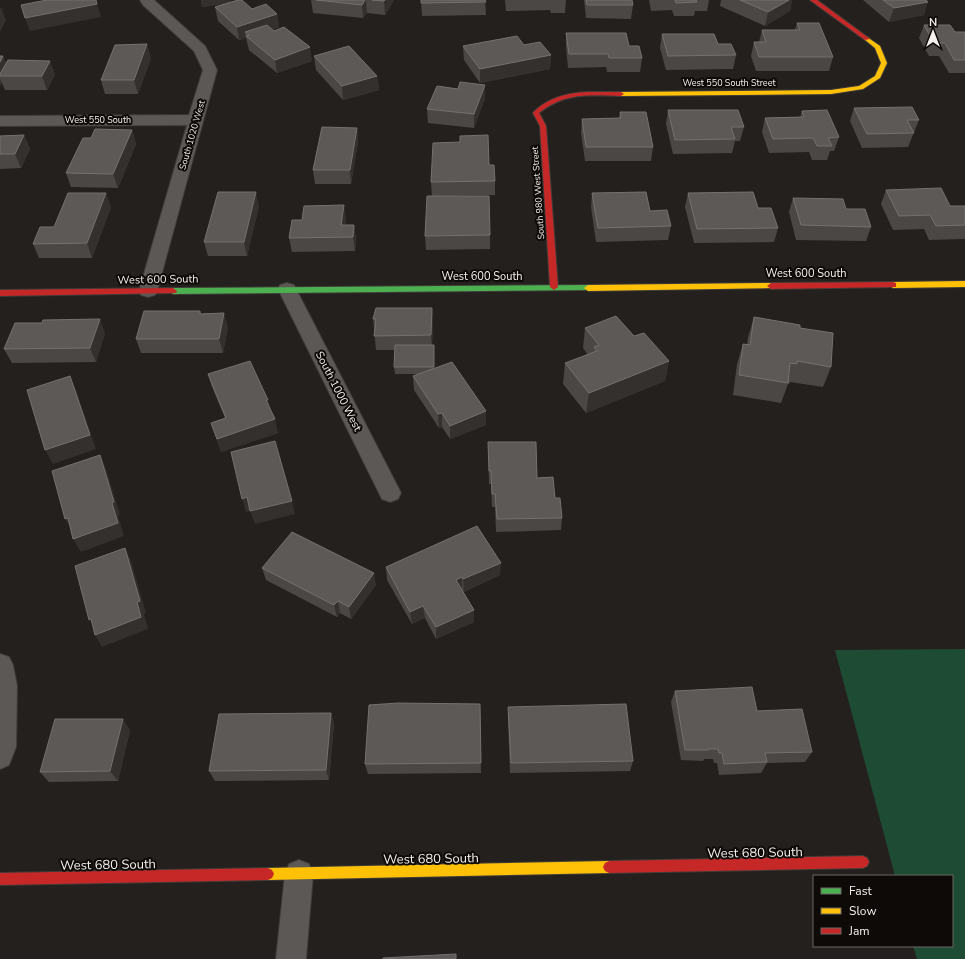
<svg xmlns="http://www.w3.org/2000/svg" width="965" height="959" viewBox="0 0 965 959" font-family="'Nunito Sans',sans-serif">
<rect width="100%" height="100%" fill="#24201d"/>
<path fill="#1e4b34" d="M965 649V959H917L913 946H952V876H895L835 650Z"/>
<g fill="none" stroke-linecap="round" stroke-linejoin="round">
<defs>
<g id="street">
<path d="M140 0H154L205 46 217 70 157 291 155 295 148 297 141 295 139 291 187 125 0 126V116L189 115 203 70 194 51 143 5Z"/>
<path d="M287 283 294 285 296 289 401 493 398 499 390 502 382 499 379 493 278 289 280 285Z"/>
<path d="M0 654 9 657 13 665 17 686 16 747 9 765 0 769Z"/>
<path d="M299 860 309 864 313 874 306 959H276L285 874 289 864Z"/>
</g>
<path id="fast" d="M588 285 591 286V290L173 294 169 291 173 288Z"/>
<g id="slow">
<path d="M867 37 880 46 887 63 880 78 863 89 831 94 621 96 618 94 621 92 831 90 859 86 875 76 881 63 875 48 864 39Z"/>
<path d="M965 281V287L893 288 889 285 893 282Z"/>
<path d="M771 283 774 284V288L588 291 584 288 588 285Z"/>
<path d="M609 861 613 863 615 867 613 871 609 873 268 880 264 878 262 874 264 870 268 868Z"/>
</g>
<g id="jam">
<path d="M810 0H817L870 39 865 40Z"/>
<path d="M587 92H621L624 94 621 96C590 95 565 92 539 113L546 126 558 287 554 290 550 287 540 126 533 113C547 98 567 93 587 92Z"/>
<path d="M893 282 896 283V287L771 289 767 286 771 283Z"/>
<path d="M173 288 177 291 176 293 0 296V290Z"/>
<path d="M863 856 867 858 869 862 867 866 863 868 609 873 605 871 603 867 605 863 609 861Z"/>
<path d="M268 868 272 870 274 874 272 878 268 880 0 885V873Z"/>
</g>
</defs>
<use href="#street" stroke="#3f3c39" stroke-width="2"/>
<use href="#fast" stroke="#3f3c39" stroke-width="2"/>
<use href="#slow" stroke="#3f3c39" stroke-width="2"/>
<use href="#jam" stroke="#3f3c39" stroke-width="2"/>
<use href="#street" fill="#5b5856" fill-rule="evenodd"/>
<use href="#fast" fill="#4caf50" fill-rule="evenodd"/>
<use href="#slow" fill="#ffc107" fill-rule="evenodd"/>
<use href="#jam" fill="#c62828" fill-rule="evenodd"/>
</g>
<g fill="#4b4745">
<path d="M201 0H231V2L252 9 277 14 279 27 272 30 312 61 277 73 249 50 246 38 239 40 218 21 215 7 227 3 202 7Z"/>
<path d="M311 0H394L385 15 367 13 363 18 313 13Z"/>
<path d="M421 0H485L486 15 422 16Z"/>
<path d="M505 0H566L565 13H551L550 10 506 11Z"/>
<path d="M584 0H632L633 5 631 19 586 18Z"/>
<path d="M649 0H709L707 11H695L694 16H674L672 10 651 11Z"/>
<path d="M721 0H792L790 11 765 26 720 6Z"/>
<path d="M863 0H926L924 15 889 22Z"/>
<path d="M797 23 833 57 829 71H756L751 56 754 42H759L762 30H795Z"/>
<path d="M924 25 955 32H965V73H949L939 56H929L919 38Z"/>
<path d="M566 33 629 46 642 58 640 72H607L606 67 568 68 566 47Z"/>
<path d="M662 34 718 44 736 55 733 69 666 70 660 48Z"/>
<path d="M524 45 551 55 550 69 480 83 464 60 463 46Z"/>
<path d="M0 56H3L6 64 55 74 47 90H5L2 83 0 86Z"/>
<path d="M314 56 377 76 379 90 343 100 316 70Z"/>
<path d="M151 58 138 94H105L101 80Z"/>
<path d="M485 85V98L474 128 428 123 427 109 458 89Z"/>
<path d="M854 108 919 120 908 147 862 148 850 121Z"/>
<path d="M668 110 744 127 740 141H735L732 153 673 154 666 124Z"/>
<path d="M802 111 839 137 834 151H830L827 160H812L809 152 769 153 762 132 765 118 800 117Z"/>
<path d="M620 112 653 147 651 161H585L581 133 582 119 619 118Z"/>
<path d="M357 128 358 142 351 184H315L313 170Z"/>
<path d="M132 130 136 144 118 188 71 187 66 173Z"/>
<path d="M24 135 30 149 21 168 0 169V136Z"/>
<path d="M489 165 495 181V195L432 196 431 182Z"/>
<path d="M886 190 950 206H965V239L929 240 924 229 893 230 881 204Z"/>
<path d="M592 193 650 211 671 226 668 240 596 242 591 207Z"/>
<path d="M688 193 758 208 778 228 774 242 694 243 685 207Z"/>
<path d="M793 198 846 209 871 227 866 241 796 240 789 212Z"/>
<path d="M259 206 247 256H208L204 242Z"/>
<path d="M111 207 92 258H39L33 244 54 227Z"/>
<path d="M346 219 345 225H354L356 239 355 251 292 252 289 238Z"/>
<path d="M490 235V249L426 250 425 236Z"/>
<path d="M432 308 433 322 432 345H434V368L486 411V425L450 439 442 427 439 428 414 390 413 376 418 374H395L394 367 395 350H376L373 319Z"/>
<path d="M200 311 201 314 228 327 223 353H141L136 339Z"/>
<path d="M754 317 800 328 831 367 823 387 790 382 789 384H788L781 403 733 395 737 364 743 344H747L748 337Z"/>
<path d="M585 328 634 336 669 361 665 381 586 413 563 384 565 363 588 355 583 348Z"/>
<path d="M105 333 96 362 12 363 4 349Z"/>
<path d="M208 374 271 411 278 433 221 452 211 423 225 418 212 387Z"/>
<path d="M488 442 537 478 555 498 562 518 561 530 496 532 495 507H492L491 484H489Z"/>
<path d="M386 567 500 575 464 592 462 589 461 590 474 610V622L436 639 425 618 412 624 387 580Z"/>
<path d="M262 568 376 585 351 619 340 613 337 617 266 580Z"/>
<path d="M675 691 757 711 812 752 805 762 767 763 761 773 719 775 717 763H714L713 759H704L703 761 681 760 671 702Z"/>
<path d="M480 704 481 773 368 774 365 764Z"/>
<path d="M508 707 633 761 630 771 510 773 508 718Z"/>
<path d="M331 713 334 724 329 780 215 781 209 771Z"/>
<path d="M130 730 118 781 49 782 40 772Z"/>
</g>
<g fill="#34302d">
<path d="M201 0H231V3L202 7Z"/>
<path d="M365 0H366L367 13 363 18 362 5Z"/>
<path d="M385 0H394L385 15 384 1Z"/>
<path d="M789 0H792L790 11 765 26 768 12Z"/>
<path d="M928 2 924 15 889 22 894 8Z"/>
<path d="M97 4 101 17 30 31 25 18Z"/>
<path d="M1 7 6 20 0 32V8Z"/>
<path d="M277 14 279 27 249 37V35L245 32 246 38 239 40 237 27Z"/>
<path d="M147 44 151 58 138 94 134 80Z"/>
<path d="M310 47 312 61 277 73 275 60Z"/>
<path d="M551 55 550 69 480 83V69Z"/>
<path d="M3 56 9 70 0 76V62Z"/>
<path d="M50 61 55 74 47 90 42 76Z"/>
<path d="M377 76 379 90 343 100 342 86Z"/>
<path d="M0 79 2 83 0 86Z"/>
<path d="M485 85V98L474 128V114Z"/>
<path d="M357 128 358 142 351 184 350 170Z"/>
<path d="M132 130 136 144 118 188 113 174Z"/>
<path d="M24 135 30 149 21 168 15 154Z"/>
<path d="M256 192 259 206 247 256 244 242Z"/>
<path d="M106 193 111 207 92 258 87 243Z"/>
<path d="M344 205 346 219 344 237 341 225Z"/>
<path d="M354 225 356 239 355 251 353 237Z"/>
<path d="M432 308 433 322 432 349 431 335Z"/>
<path d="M224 313 228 327 223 353 219 339Z"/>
<path d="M100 319 105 333 96 362 90 348Z"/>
<path d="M669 361 665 381 586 413 589 393Z"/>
<path d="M70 376 76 390 96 449 53 464 45 450Z"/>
<path d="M266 400H268L272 413Z"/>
<path d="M486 411V425L450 439V426Z"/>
<path d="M442 413V427L439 428 438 414Z"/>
<path d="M275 419 278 433 221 452 217 439Z"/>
<path d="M100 455 106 469 120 515 118 516 124 536 81 552 73 539 112 503Z"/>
<path d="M247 497 251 511 246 512 242 499Z"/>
<path d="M292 501 295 514 255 524 250 511Z"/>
<path d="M68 518 73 532 65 519Z"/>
<path d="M125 548 131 561 146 613 144 614 148 629 102 647 95 635 137 602Z"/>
<path d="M501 563 500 575 464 592 463 579Z"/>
<path d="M374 573 376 585 351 619 349 607Z"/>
<path d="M462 577V589L456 592V580Z"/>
<path d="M338 601 340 613 337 617 334 605Z"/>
<path d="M423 606 425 618 412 624 410 612Z"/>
<path d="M474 610V622L436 639V627Z"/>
<path d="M331 713 334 724 329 780 326 770Z"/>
<path d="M123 719 130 730 118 781 110 771Z"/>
</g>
<g fill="#5d5957" stroke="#75716e">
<path d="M47 0H96L97 4 25 18 21 5Z"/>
<path d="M238 0H242L252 9 266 4 277 14 237 27 215 7Z"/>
<path d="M316 0H365L362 5Z"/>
<path d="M372 0H385L384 1Z"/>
<path d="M421 0H485L486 2 421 3Z"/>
<path d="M586 0H632L633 5H587Z"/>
<path d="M675 0H696L697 2 676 3Z"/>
<path d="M740 0H789L768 12Z"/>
<path d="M883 0H926L928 2 894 8Z"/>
<path d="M797 23H819L833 57H759L754 42H766L762 30H800Z"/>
<path d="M267 25 274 31 284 27 310 47 275 60 246 36 249 35 245 32Z"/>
<path d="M924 25H950L955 32H965V60H954L945 43H934Z"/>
<path d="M566 33H626L629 46H639L642 58H609L608 54H569Z"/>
<path d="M662 34H714L718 44H731L736 55 668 56Z"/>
<path d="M517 36 524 45 540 42 551 55 480 69 463 46Z"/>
<path d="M147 44 134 80H101L115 45Z"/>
<path d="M349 46 377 76 342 86 314 56Z"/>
<path d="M0 56H3L0 62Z"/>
<path d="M8 60 50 61 42 76H0V74Z"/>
<path d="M460 82 485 85 474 114 427 109 437 86 458 89Z"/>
<path d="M912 107 919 120H907L914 133 867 134 854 108Z"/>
<path d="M668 110H738L744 127H731L735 139 675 140Z"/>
<path d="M827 110 839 137 828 138 832 146H817L813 138 773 139 765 118 804 117 802 111Z"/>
<path d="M620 112H646L653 147H586L582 119 621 118Z"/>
<path d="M322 127 357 128 350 170H313Z"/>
<path d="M95 129 132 130 113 174 66 173 83 138H91Z"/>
<path d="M24 135 15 154H0V136Z"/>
<path d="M488 135 489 165H494L495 181 431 182 433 143 460 142V136Z"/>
<path d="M941 188 950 206H965V225L936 226 930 215 899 216 886 190Z"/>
<path d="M218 192H256L244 242H204Z"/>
<path d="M646 192 650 211 667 210 671 226 598 228 592 193Z"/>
<path d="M753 192 758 208H771L778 228 697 229 688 193Z"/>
<path d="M68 193H106L87 243 33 244 40 227H54Z"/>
<path d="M427 196H489L490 235 425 236Z"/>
<path d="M793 198 843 199 846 209H865L871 227 801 225Z"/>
<path d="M344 205 341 225H354L353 237 289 238 292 220H302L304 206Z"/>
<path d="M376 308H432L431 335 374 336 376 319H373Z"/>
<path d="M144 311H200V314L224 313 219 339H136Z"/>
<path d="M616 316 634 336 644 333 669 361 589 393 565 363 597 351 594 347 599 345 585 328Z"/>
<path d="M754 317 800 325V328L833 333 831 367 797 361V364L790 363 788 383 739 375 743 344 750 345Z"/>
<path d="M100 319 90 348 4 349 15 323H42L43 320Z"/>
<path d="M395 345H434V367H394Z"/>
<path d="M250 361 268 400H266L275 419 217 439 211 423 226 418 208 374Z"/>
<path d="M452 362 486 411 450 426 442 413 438 414 413 376Z"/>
<path d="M70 376 90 435 45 450 27 390Z"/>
<path d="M275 441 292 501 250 511 247 497 242 499 231 452Z"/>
<path d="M488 442H536L537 478 553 477 555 498H560L562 518 497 519 495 494H492L491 471H489Z"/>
<path d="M100 455 114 502 112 503 118 523 73 539 68 518 65 519 52 471Z"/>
<path d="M477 526 501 563 463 579 462 577 456 580 474 610 436 627 423 606 410 612 386 567Z"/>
<path d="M292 532 374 573 349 607 338 601 334 605 262 568Z"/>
<path d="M125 548 140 601 137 602 141 617 95 635 91 619 89 620 75 566Z"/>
<path d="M752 687 757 711 802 709 812 752 765 753 767 762 724 764 722 753H719L718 749H708V750H685L675 691Z"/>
<path d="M398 703 480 704 481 763 365 764 369 705Z"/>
<path d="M626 704 633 761 511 763 508 707Z"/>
<path d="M331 713 326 770 209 771 219 714Z"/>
<path d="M55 719H123L110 771 40 772Z"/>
<path d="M456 954V959H383V958Z"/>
</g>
<g text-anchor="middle" stroke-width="4" stroke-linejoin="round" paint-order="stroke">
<g font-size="9" fill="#f6f1ed" stroke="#0e0a08">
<text x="729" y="86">West 550 South Street</text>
<text x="98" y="123">West 550 South</text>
<text transform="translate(192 135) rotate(-74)" y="3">South 1020 West</text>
<text transform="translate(538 193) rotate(-94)" y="3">South 980 West Street</text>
</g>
<g font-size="11" fill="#f6f1ed" stroke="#0e0a08">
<text x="806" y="277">West 600 South</text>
<text x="482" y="280">West 600 South</text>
<text transform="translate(158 279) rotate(-1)" y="4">West 600 South</text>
<text transform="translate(339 391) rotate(63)" y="4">South 1000 West</text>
</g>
<g font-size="13" fill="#f6f1ed" stroke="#0e0a08">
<text transform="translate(755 852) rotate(-1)" y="5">West 680 South</text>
<text transform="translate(431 858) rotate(-1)" y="5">West 680 South</text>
<text transform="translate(108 864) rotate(-1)" y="5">West 680 South</text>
</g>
</g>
<rect x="813" y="875" width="140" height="72" fill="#0e0a08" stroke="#6b6664"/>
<rect x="821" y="888" width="20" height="6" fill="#4caf50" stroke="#6b6664"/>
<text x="849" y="895" font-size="12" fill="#f6f1ed">Fast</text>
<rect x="821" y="908" width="20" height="6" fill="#ffc107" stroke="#6b6664"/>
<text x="849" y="915" font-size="12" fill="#f6f1ed">Slow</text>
<rect x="821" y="928" width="20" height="6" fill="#c62828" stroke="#6b6664"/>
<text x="849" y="935" font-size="12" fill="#f6f1ed">Jam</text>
<g transform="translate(933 32)" stroke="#0e0a08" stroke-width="3" paint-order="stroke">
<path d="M0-3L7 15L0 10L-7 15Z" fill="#f6f1ed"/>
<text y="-6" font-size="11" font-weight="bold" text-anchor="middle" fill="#f6f1ed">N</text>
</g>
</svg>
